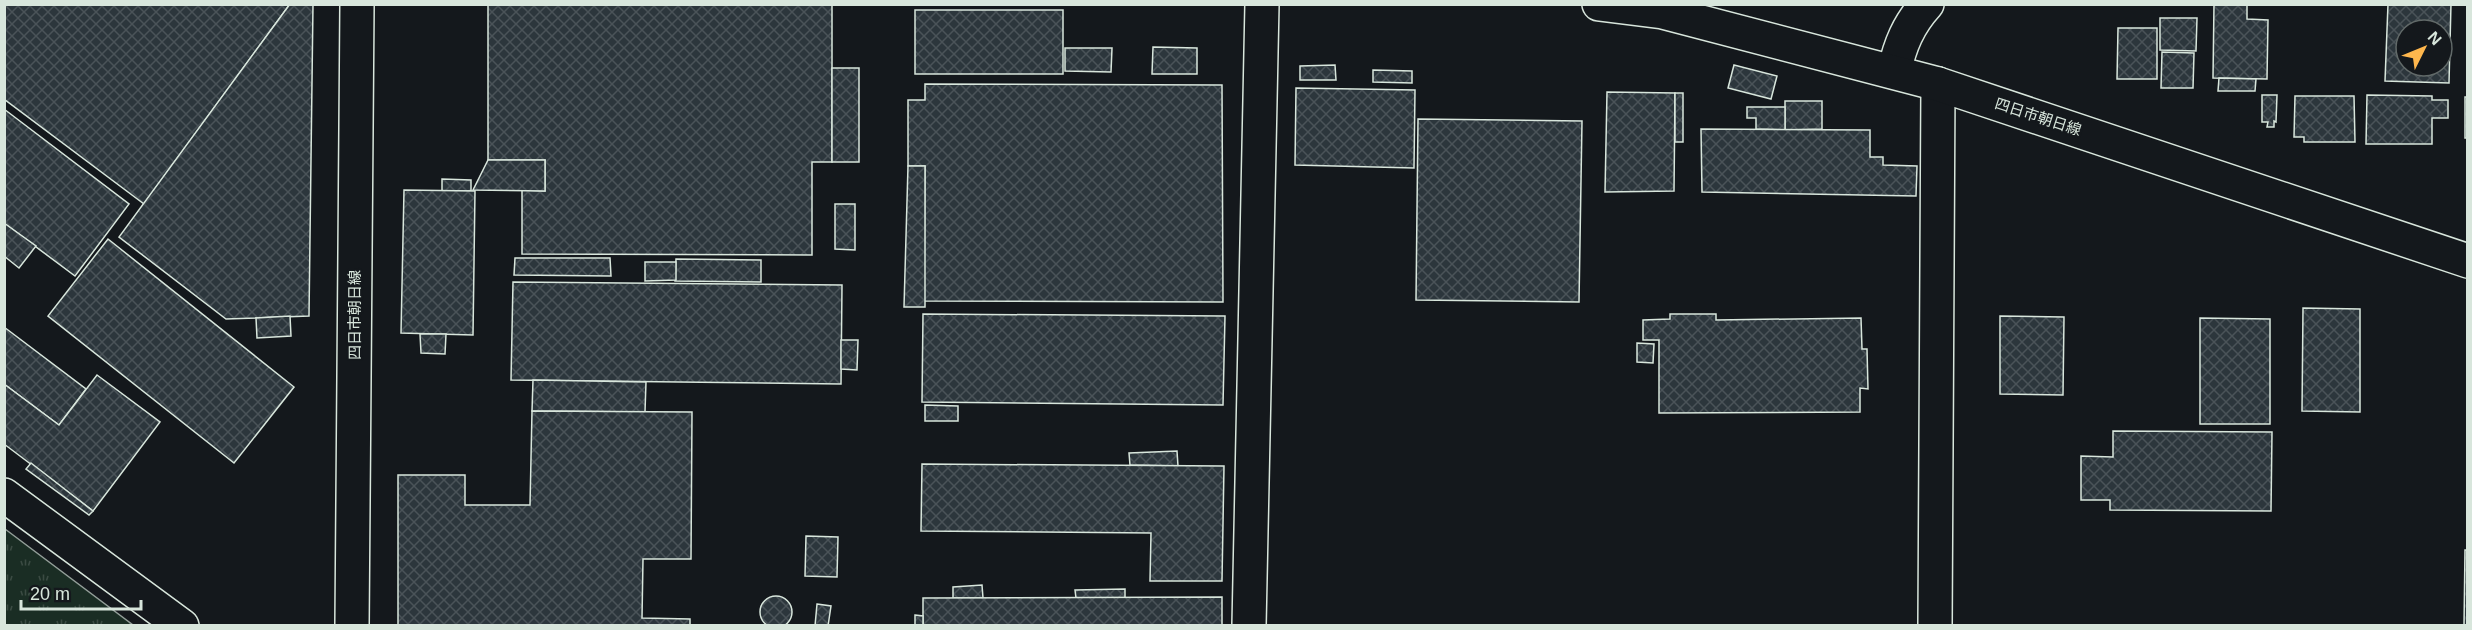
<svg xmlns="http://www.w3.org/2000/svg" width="2472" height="630" viewBox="0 0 2472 630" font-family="Helvetica,'Noto Sans JP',sans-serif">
<defs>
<pattern id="grass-tufts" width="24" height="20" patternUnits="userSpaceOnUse" patternTransform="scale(1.5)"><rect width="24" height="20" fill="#1a2d24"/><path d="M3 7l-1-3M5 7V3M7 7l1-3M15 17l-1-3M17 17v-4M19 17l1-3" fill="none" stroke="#3b4b43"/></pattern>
<pattern id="building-cross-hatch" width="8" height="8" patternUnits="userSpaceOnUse" patternTransform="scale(1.5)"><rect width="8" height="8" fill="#2c363c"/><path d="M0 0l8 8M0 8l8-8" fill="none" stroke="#4a5358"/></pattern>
</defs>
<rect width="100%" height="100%" fill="#14181c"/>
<path fill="url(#grass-tufts)" stroke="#939e99" stroke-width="1.5" d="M5 529 133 625H5Z"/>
<g fill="url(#building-cross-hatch)" stroke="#d8e6dc" stroke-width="1.5" fill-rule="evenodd">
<path d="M4 4H290L144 204 4 99Z"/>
<path d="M290 4H313L309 316 226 319 119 237Z"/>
<path d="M488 4H832V162H812V255L522 254V190L545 191V160H488Z"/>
<path d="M2214 4H2247V19L2268 20 2267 79 2213 78Z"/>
<path d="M2388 4H2451L2449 83 2385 81ZM2406 30H2442V66H2406Z"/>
<rect x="915" y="10" width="148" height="64"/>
<path d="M2160 18H2197L2196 51 2160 50Z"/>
<path d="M2118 28H2157V79H2117Z"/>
<path d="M1153 47 1197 48V74H1152Z"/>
<path d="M1065 48H1112L1111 72 1065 71Z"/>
<path d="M2162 52 2194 53 2193 88H2161Z"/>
<path d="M1335 65 1336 80H1300V66Z"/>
<path d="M1734 65 1777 76 1771 99 1728 88Z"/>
<rect x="832" y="68" width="27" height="94"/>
<path d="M1373 70 1412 71V83L1373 82Z"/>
<path d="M2219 78 2256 79 2255 91H2218Z"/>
<path d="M925 84 1222 85 1223 302 924 301 925 166H908V100H925Z"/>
<path d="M1296 88 1415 90 1414 168 1295 165Z"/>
<path d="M1607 92 1675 93 1674 191 1605 192Z"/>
<rect x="1675" y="93" width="8" height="49"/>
<path d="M2262 95H2277L2276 122 2274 121V127H2267L2268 122H2262Z"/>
<path d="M2367 95 2432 96V100H2448V118H2432V144H2366Z"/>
<path d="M2295 96H2354L2355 142H2304V137H2294Z"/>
<rect x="2465" y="97" width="3" height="41"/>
<path d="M1785 101H1822V129L1785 130Z"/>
<path d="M1747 107H1785V130L1756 129V118H1747Z"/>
<path d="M4 109 129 204 75 276 4 223Z"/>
<path d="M1418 119 1582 121 1579 302 1416 300Z"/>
<path d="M1701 129 1870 130V157H1883V165L1917 166 1916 196 1702 192Z"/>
<path d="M488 160H545V191L473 190Z"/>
<path d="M908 166H925V307H904Z"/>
<path d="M442 179 471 180V191H442Z"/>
<path d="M404 190 475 191 473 335 401 333Z"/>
<path d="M835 204H855V250L835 249Z"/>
<path d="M4 223 36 246 19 268 4 256Z"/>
<path d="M108 239 294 387 234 463 48 316Z"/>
<path d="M515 258H610L611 276 514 275Z"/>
<path d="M676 259 761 260V282L675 281Z"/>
<path d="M645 262H676V280L645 281Z"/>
<path d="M513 282 842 285 841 384 511 380Z"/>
<path d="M2303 308 2360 309V412L2302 411Z"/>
<path d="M923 314 1225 316 1223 405 922 402Z"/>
<path d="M1670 314H1716V320L1861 318 1862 349H1867L1868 389 1860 388V412L1659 413V340H1643V320L1670 319Z"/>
<path d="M290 316 291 336 257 338 256 318Z"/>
<path d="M2000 316 2064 317 2063 395 2000 394Z"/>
<path d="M2200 318 2270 319V424H2200Z"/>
<path d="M4 327 86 389 59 425 4 384Z"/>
<path d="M420 334H446L445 354 421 353Z"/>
<path d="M841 340H858L857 370 841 369Z"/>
<path d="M1637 343 1654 344 1653 363 1637 362Z"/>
<path d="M97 375 160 422 93 511 4 444V384L59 425Z"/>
<path d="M533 380 646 382 645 412 532 411Z"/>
<path d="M925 405 958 406V421H925Z"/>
<path d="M532 411 692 412 691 559H643L642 618 690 619V626H398V475H465V505H530Z"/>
<path d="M2113 431 2272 432 2271 511 2110 510V500H2081V456L2113 457Z"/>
<path d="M1177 451 1178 466 1130 465 1129 453Z"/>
<path d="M31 463 93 511 89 515 26 469Z"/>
<path d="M922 464 1224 466 1222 581H1150L1151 533 921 531Z"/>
<path d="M806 536 838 537 837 577 805 576Z"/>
<path d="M2465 550H2468V626H2464Z"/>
<path d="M982 585 983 598H953V587Z"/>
<path d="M1125 589V598H1076L1075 590Z"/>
<circle cx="776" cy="612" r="16"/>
<path d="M1222 597V626H923V598Z"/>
<path d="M817 604 831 606 828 626H815Z"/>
<path d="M915 615 923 616V626H915Z"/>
</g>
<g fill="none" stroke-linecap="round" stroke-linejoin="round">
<defs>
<g id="minor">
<path d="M1894 72C1900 45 1908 25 1927 4"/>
<path d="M4 495 182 626"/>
<path d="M1249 626 1262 4"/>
<path d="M1935 626 1938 84"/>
</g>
<g id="major">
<path d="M1599 4 1663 12 1938 84 2468 261"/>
<path d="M352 626 357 4"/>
</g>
</defs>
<use href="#minor" stroke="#d8e6dc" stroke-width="36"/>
<use href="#major" stroke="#d8e6dc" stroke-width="36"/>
<use href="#minor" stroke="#14181c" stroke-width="33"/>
<use href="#major" stroke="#14181c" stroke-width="33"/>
</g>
<g text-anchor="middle" stroke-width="4.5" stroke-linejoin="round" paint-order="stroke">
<g font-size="15" fill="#d8e6dc" stroke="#14181c">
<text transform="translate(2038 117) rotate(18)" y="5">四日市朝日線</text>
<text transform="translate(355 315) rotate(-90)" y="5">四日市朝日線</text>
</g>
</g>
<rect width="2472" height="630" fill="none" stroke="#d8e6dc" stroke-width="12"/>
<g transform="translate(2424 48) rotate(47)"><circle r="28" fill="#14181c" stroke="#626a69" stroke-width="1.5"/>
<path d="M0-4.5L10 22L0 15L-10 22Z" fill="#ffb74d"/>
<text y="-9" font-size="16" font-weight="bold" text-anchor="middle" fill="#d8e6dc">N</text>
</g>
<path d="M21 600v9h120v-9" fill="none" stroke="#d8e6dc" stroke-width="3"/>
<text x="30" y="600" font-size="18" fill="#d8e6dc" stroke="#14181c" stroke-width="4.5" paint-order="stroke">20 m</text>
</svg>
